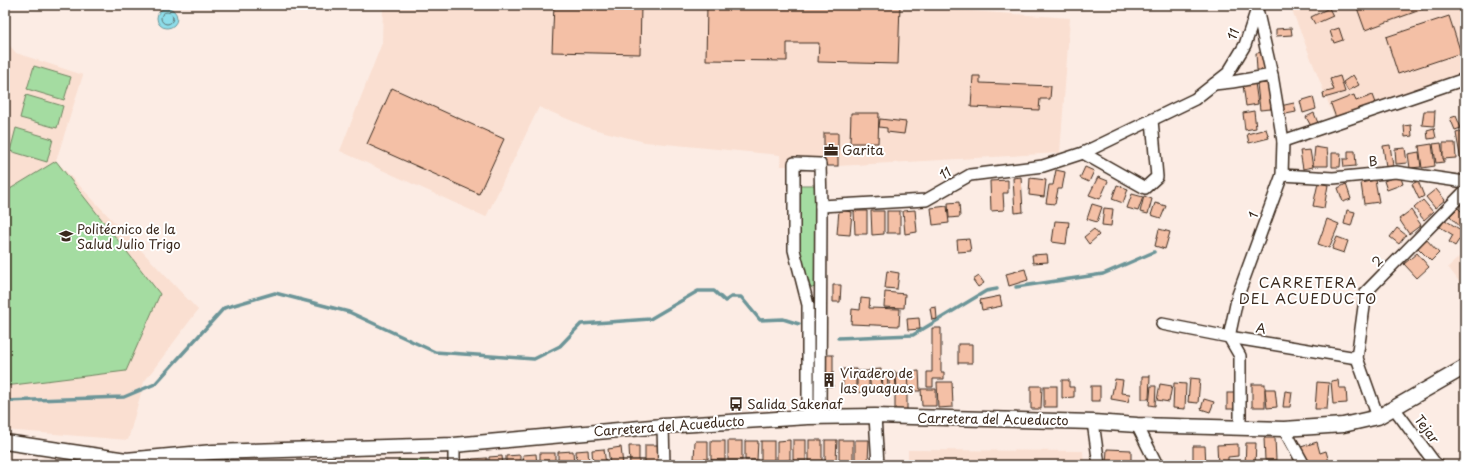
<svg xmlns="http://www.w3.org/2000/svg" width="1470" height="470" viewBox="0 0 1470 470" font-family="'Playpen Sans',sans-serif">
<rect width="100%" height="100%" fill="#fcece4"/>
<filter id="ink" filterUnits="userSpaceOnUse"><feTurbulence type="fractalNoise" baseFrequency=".025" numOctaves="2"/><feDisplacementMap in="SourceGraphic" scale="8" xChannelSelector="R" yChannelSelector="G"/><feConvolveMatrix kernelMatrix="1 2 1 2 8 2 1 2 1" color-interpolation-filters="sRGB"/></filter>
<g filter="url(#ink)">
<g fill="#fadfd1">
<path d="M383 5H958V10L1070 18 1060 153 838 166H781L780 155 645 142 589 128 539 107 486 217 340 151 382 43Z"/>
<path d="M1290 5H1465V71L1335 120Z"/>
<path d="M5 40 16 53 83 75 56 161 198 310 144 382 128 440 5 430Z"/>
<path d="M1465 252V289L1448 267Z"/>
<path d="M908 450 1083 451 1084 465H908Z"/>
</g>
<g fill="#a4dca1" stroke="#708360">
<path d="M34 66 71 77 64 100 27 89Z"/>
<path d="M26 95 63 106 57 128 20 118Z"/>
<path d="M16 128 53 139 47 162 10 151Z"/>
<path d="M56 161 160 294 126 371 5 386V192Z"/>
<path d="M800 185H817L815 287 812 288 808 285 799 248Z"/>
<path d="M398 460 437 461V465H398Z"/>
</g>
<circle fill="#8dddea" stroke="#6c9598" cx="167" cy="18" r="10"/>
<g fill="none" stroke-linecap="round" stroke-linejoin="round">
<circle stroke="#5c7270" stroke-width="1" cx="167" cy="18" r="6"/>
<g stroke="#6c9598" stroke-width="3.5">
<path d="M1016 287 1103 274 1154 252"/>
<path d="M838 338 913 335 986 291 997 289"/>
<path d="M5 401 124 397 155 384 224 308 275 293 349 312 435 352 534 359 560 346 581 324 650 319 698 291H714L725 301 731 297H741L760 320 783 319 799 324"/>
</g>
</g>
<g fill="#f4c0a6" stroke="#3b2a1e">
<path d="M554 5H641L640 54 552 52Z"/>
<path d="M707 5H900L898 64 818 62 819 43H787V61L706 60Z"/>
<path d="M1356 5H1434L1365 30Z"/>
<path d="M1329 8 1333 16 1315 24 1311 17Z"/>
<path d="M1449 16 1461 53 1398 74 1386 37Z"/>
<path d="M1291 28 1292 35 1276 36V29Z"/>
<path d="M1339 28 1343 40 1334 43 1330 31Z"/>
<path d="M1266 52 1267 70H1257L1256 53Z"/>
<path d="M1353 75 1359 85 1348 91 1343 82Z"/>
<path d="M973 76H980V83L1051 86 1050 99H1040L1039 110 971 107Z"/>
<path d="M1340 76 1345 92 1324 98 1323 93 1334 90 1330 79Z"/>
<path d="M1255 83 1258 104 1246 106 1243 85Z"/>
<path d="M1268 83 1271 109 1260 110 1257 84Z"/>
<path d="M392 88 504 139 479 194 367 144Z"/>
<path d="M1354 95 1356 101 1373 95 1376 103 1336 118 1331 104Z"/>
<path d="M1313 97 1316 109 1303 113 1300 101Z"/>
<path d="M1294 103 1296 112 1281 115 1280 106Z"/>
<path d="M1254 111 1256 128 1245 130 1243 113Z"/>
<path d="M1424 111H1435L1434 126 1422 125Z"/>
<path d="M851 113H879L878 143H850Z"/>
<path d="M1314 113 1318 123 1311 126 1306 117Z"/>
<path d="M1456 116 1461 128 1455 130 1450 118Z"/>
<path d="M880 119 906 122 904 134 887 132V128L879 127Z"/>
<path d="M1411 125 1412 136 1405 137 1404 126Z"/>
<path d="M1434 128 1436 138 1428 139 1427 130Z"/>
<path d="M1266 129 1269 138 1249 143 1247 134Z"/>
<path d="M1464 131 1465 160 1461 161 1456 133Z"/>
<rect x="824" y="133" width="14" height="33"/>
<path d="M1441 143 1444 162 1436 163 1433 144Z"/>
<path d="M1443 143H1455L1456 158 1443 159Z"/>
<path d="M1432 144 1435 166 1422 168 1419 146Z"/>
<path d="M1390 145 1393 166 1386 167 1383 146Z"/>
<path d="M1315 147 1327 149 1328 157V166H1313Z"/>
<path d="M1405 148 1407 163 1396 164 1395 149Z"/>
<path d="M1310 150 1313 167 1303 169 1300 151Z"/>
<path d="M1348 151H1355L1356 166 1344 167 1343 159H1348Z"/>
<path d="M1419 152 1421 167 1410 168 1408 154Z"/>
<path d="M1332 153H1341L1340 167H1332Z"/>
<path d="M1085 167 1094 171 1089 182 1080 178Z"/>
<path d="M1056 170 1065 172 1062 189H1058L1055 204 1046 203 1049 185H1053Z"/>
<path d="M1400 175 1403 184 1387 190 1384 181Z"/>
<path d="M1021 177 1023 212 1015 213 1013 178Z"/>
<path d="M1098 177 1108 181 1100 199 1089 195Z"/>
<path d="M1030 178 1046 180 1044 197 1029 195Z"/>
<path d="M1008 180V193H1003L1004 210 991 211 990 181Z"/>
<path d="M1375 180 1379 202 1364 204 1361 183Z"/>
<path d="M1418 181 1424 196 1419 199 1412 184Z"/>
<path d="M1318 183 1328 185 1324 208 1313 206Z"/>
<path d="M1346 184 1351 199 1343 202 1338 188Z"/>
<path d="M1117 185 1128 189 1123 203 1112 199Z"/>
<path d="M1436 189 1445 200 1435 208 1426 197Z"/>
<path d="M1132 194 1143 197 1138 211 1127 208Z"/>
<path d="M1144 196 1152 199 1148 214 1140 212Z"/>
<path d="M1423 200 1433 212 1424 220 1414 208Z"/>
<path d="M959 202 960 217 949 218 948 203Z"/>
<path d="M1155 203 1166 206 1161 218 1151 215Z"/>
<path d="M1092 204 1102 207 1097 222 1087 219Z"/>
<path d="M947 206 949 223 933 225 931 208Z"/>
<path d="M1104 208 1113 209 1111 226 1102 225Z"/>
<path d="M1458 208 1465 215V232L1450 216Z"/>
<path d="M839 210 852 212 850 235 837 234Z"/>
<path d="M915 210 917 232 905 234 903 211Z"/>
<path d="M1347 210 1355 212 1351 226 1344 224Z"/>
<path d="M1411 210 1421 225 1409 234 1399 219Z"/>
<path d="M854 211H867V234H855Z"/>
<path d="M871 211H884V234L872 235Z"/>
<rect x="887" y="211" width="13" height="22"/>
<path d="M1327 219 1339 224 1329 248 1318 244Z"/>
<path d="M1445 220 1464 232 1455 246 1449 242 1453 235 1440 227Z"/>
<path d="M1055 221 1069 222 1066 244 1052 242Z"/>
<path d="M1397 228 1406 235 1399 244 1390 237Z"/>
<path d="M1094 229 1099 235 1089 244 1084 237Z"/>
<path d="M1159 229 1170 232 1165 249 1155 246Z"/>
<path d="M1337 237 1348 241 1344 253 1332 249Z"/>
<path d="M1425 238 1439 253 1431 261 1417 247Z"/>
<path d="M969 239 971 251 958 252 957 240Z"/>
<path d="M1417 253 1429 267 1417 278 1404 264Z"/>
<path d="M1047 254 1048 262 1033 263 1032 255Z"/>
<path d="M1025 269 1028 280 1009 286 1006 274Z"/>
<path d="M887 271 899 273 897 289 885 288Z"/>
<path d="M979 276 984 283 978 287 973 280Z"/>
<path d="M833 285H841L840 302H833Z"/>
<path d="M885 292 905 294 904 308 884 307Z"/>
<path d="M1000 296 1002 306 982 310 980 300Z"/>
<path d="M861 298 870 299 869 308 900 309 899 326 851 324 852 309 860 310Z"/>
<path d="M936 307 937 319 932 320 930 308Z"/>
<path d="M919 318 920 329 908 330 907 319Z"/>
<path d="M932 328H941V372H944V379H933V387H927V372H932Z"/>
<rect x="958" y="344" width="14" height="19"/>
<rect x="825" y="355" width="8" height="19"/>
<rect x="843" y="369" width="13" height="23"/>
<path d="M881 369 882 392 871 393 869 370Z"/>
<path d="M857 371H869V393L857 392Z"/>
<path d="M895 371 896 390 890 391 888 372Z"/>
<path d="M919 371 920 391H909L908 372Z"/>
<path d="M887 372 888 389H883L882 373Z"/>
<path d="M907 372 908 390 897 391 896 373Z"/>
<rect x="825" y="374" width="8" height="12"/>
<path d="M1142 376H1150L1149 399H1142Z"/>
<path d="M1190 378 1200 379 1198 403 1188 402Z"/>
<path d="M1115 379 1123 380 1121 393 1130 394 1128 402 1111 399Z"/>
<path d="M1062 380H1069V387H1074V397L1062 398Z"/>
<path d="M1338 380 1339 388H1346L1347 403 1333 404 1331 381Z"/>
<path d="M937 382H952L953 407 938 408Z"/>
<path d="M1317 382 1329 383 1327 409H1315Z"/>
<path d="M1174 383 1186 384 1185 409 1173 408Z"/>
<path d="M1160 384 1172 386 1169 402 1157 400Z"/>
<rect x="1252" y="384" width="13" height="23"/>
<path d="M1031 386H1042L1041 409H1031Z"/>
<rect x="1044" y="386" width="13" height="21"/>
<rect x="1091" y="386" width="9" height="15"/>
<path d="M1151 386H1156L1155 406 1149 405Z"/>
<path d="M921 389H936V406H922Z"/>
<path d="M1265 389H1275L1277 407 1267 408Z"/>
<path d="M1285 391 1292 392 1290 407H1283Z"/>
<rect x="895" y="393" width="12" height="20"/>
<rect x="1227" y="393" width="9" height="16"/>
<path d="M1204 399 1214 402 1210 412 1201 409Z"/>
<path d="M1264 438H1275L1276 460H1265Z"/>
<path d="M790 440V460L777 461V441Z"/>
<rect x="793" y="440" width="13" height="21"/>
<rect x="809" y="440" width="13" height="21"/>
<path d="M825 440H837L836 461H825Z"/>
<rect x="839" y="440" width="14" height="21"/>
<path d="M855 440H869L868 462 855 461Z"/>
<path d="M695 441H708V459H694Z"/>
<rect x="711" y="441" width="14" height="19"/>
<rect x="728" y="441" width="14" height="19"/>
<path d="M745 441H758L757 460H745Z"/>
<rect x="761" y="441" width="13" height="19"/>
<path d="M1317 442 1320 453 1326 451 1329 462 1319 465H1306L1301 447Z"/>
<path d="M1246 443H1256L1255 465H1245Z"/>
<path d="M1238 444V456L1228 457V465H1218L1217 445Z"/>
<path d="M645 445H659L660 465H645Z"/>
<path d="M629 446H639V465H630Z"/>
<path d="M1193 446H1205L1206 465H1189V461H1193Z"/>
<path d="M621 447 623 465H610L608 449Z"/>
<path d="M604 449 606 465H593L592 450Z"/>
<path d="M1107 449 1131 450V465H1106Z"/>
<path d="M588 450 589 465H577L576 451Z"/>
<path d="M573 451 574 465H558V452Z"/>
<rect x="540" y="453" width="15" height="12"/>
<path d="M536 454 537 465H524L523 455Z"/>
<path d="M520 455V465H506V456Z"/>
<path d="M502 456 503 465H489V457Z"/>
<path d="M487 458V465H473L472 459Z"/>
<path d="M471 459V465H462V460Z"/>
</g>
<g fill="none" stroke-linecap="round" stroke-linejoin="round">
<defs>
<g id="minor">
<path d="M1214 84 1232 82 1272 75"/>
<path d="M1283 141 1465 79"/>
<path d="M1083 153 1145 188 1157 177 1152 120"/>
<path d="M1282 175 1333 178 1396 172 1465 182"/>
<path d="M821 206 926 200 970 175 1043 166 1083 153 1195 99 1228 73 1245 45 1257 9"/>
<path d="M1162 324 1229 337 1357 358"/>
<path d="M1394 408 1434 462 1438 465"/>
<path d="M875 416 878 465"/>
<path d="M808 417V305L794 250V163L820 164 821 206 820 417"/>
<path d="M1378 417 1357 358 1366 292 1465 191"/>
<path d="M1093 422 1099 465"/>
<path d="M1137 425 1157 465"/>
<path d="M663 426 664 465"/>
<path d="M1240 428V356L1229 337 1238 295 1282 175 1283 141 1272 75 1257 9"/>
<path d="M1284 429 1304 465"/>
<path d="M454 465V445"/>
</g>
<path id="tertiary" d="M5 442 126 460 213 452 454 445 663 426 808 417 875 416 1093 422 1137 425 1284 429 1343 425 1378 417 1465 367"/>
</defs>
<use href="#minor" stroke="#3b2a1e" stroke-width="14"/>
<use href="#tertiary" stroke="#3b2a1e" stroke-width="17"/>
<use href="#minor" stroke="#fff" stroke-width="11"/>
<use href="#tertiary" stroke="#fff" stroke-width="14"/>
</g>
</g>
<defs>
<symbol id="office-bare" viewBox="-9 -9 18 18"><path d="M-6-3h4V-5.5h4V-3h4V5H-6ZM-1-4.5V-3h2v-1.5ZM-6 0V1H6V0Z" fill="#3b2a1e" stroke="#fff" stroke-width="2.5" paint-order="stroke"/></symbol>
<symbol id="university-bare" viewBox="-9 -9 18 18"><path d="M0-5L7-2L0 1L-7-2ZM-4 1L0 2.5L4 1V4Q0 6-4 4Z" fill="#3b2a1e" stroke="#fff" stroke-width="2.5" paint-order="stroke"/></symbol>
<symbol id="building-bare" viewBox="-9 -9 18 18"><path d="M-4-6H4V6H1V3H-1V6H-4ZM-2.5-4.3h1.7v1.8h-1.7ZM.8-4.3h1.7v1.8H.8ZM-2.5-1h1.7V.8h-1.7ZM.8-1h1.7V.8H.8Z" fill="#3b2a1e" stroke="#fff" stroke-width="2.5" paint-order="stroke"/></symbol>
<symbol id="bus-bare" viewBox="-9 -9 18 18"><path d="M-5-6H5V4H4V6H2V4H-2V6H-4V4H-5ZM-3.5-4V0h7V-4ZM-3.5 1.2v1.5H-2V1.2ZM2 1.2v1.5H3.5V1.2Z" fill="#3b2a1e" stroke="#fff" stroke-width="2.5" paint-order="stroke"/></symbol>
</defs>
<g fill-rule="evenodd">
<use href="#office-bare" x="821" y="140" width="20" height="20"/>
<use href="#university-bare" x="56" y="226" width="20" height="20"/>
<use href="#building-bare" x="819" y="370" width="20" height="20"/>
<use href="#bus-bare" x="726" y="394" width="20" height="20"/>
</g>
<g text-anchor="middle" stroke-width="4" stroke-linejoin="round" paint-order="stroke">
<g font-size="13" fill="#3b2a1e" stroke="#fff">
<text transform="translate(1233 34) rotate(-68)" y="5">11</text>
<text transform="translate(1373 161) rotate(-6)" y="5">B</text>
<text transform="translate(945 173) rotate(-29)" y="5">11</text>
<text transform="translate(1253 215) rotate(-70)" y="5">1</text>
<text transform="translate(1377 261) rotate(-46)" y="5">2</text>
<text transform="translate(1261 328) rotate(9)" y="5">A</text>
<text transform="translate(993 419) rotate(1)" y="5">Carretera del Acueducto</text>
<text transform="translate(669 426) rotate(-4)" y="5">Carretera del Acueducto</text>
<text transform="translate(1427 429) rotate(53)" y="5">Tejar</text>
</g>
<g font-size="13" fill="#3b2a1e" stroke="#fff" text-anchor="start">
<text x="842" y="155">Garita</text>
<text x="77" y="234">Politécnico de la<tspan x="77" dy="15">Salud Julio Trigo</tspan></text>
<text x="840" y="378">Viradero de<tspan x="840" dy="15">las guaguas</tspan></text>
<text x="747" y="409">Salida Sakenaf</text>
</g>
<g font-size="14" letter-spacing="1" fill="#3b2a1e" stroke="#fff">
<text x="1308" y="288">CARRETERA<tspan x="1308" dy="16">DEL ACUEDUCTO</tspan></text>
</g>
</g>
<rect width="1470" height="470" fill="none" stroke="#fff" stroke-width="20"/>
<rect x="10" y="10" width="1450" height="450" fill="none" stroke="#3b2a1e" stroke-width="1.5" filter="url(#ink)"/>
</svg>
